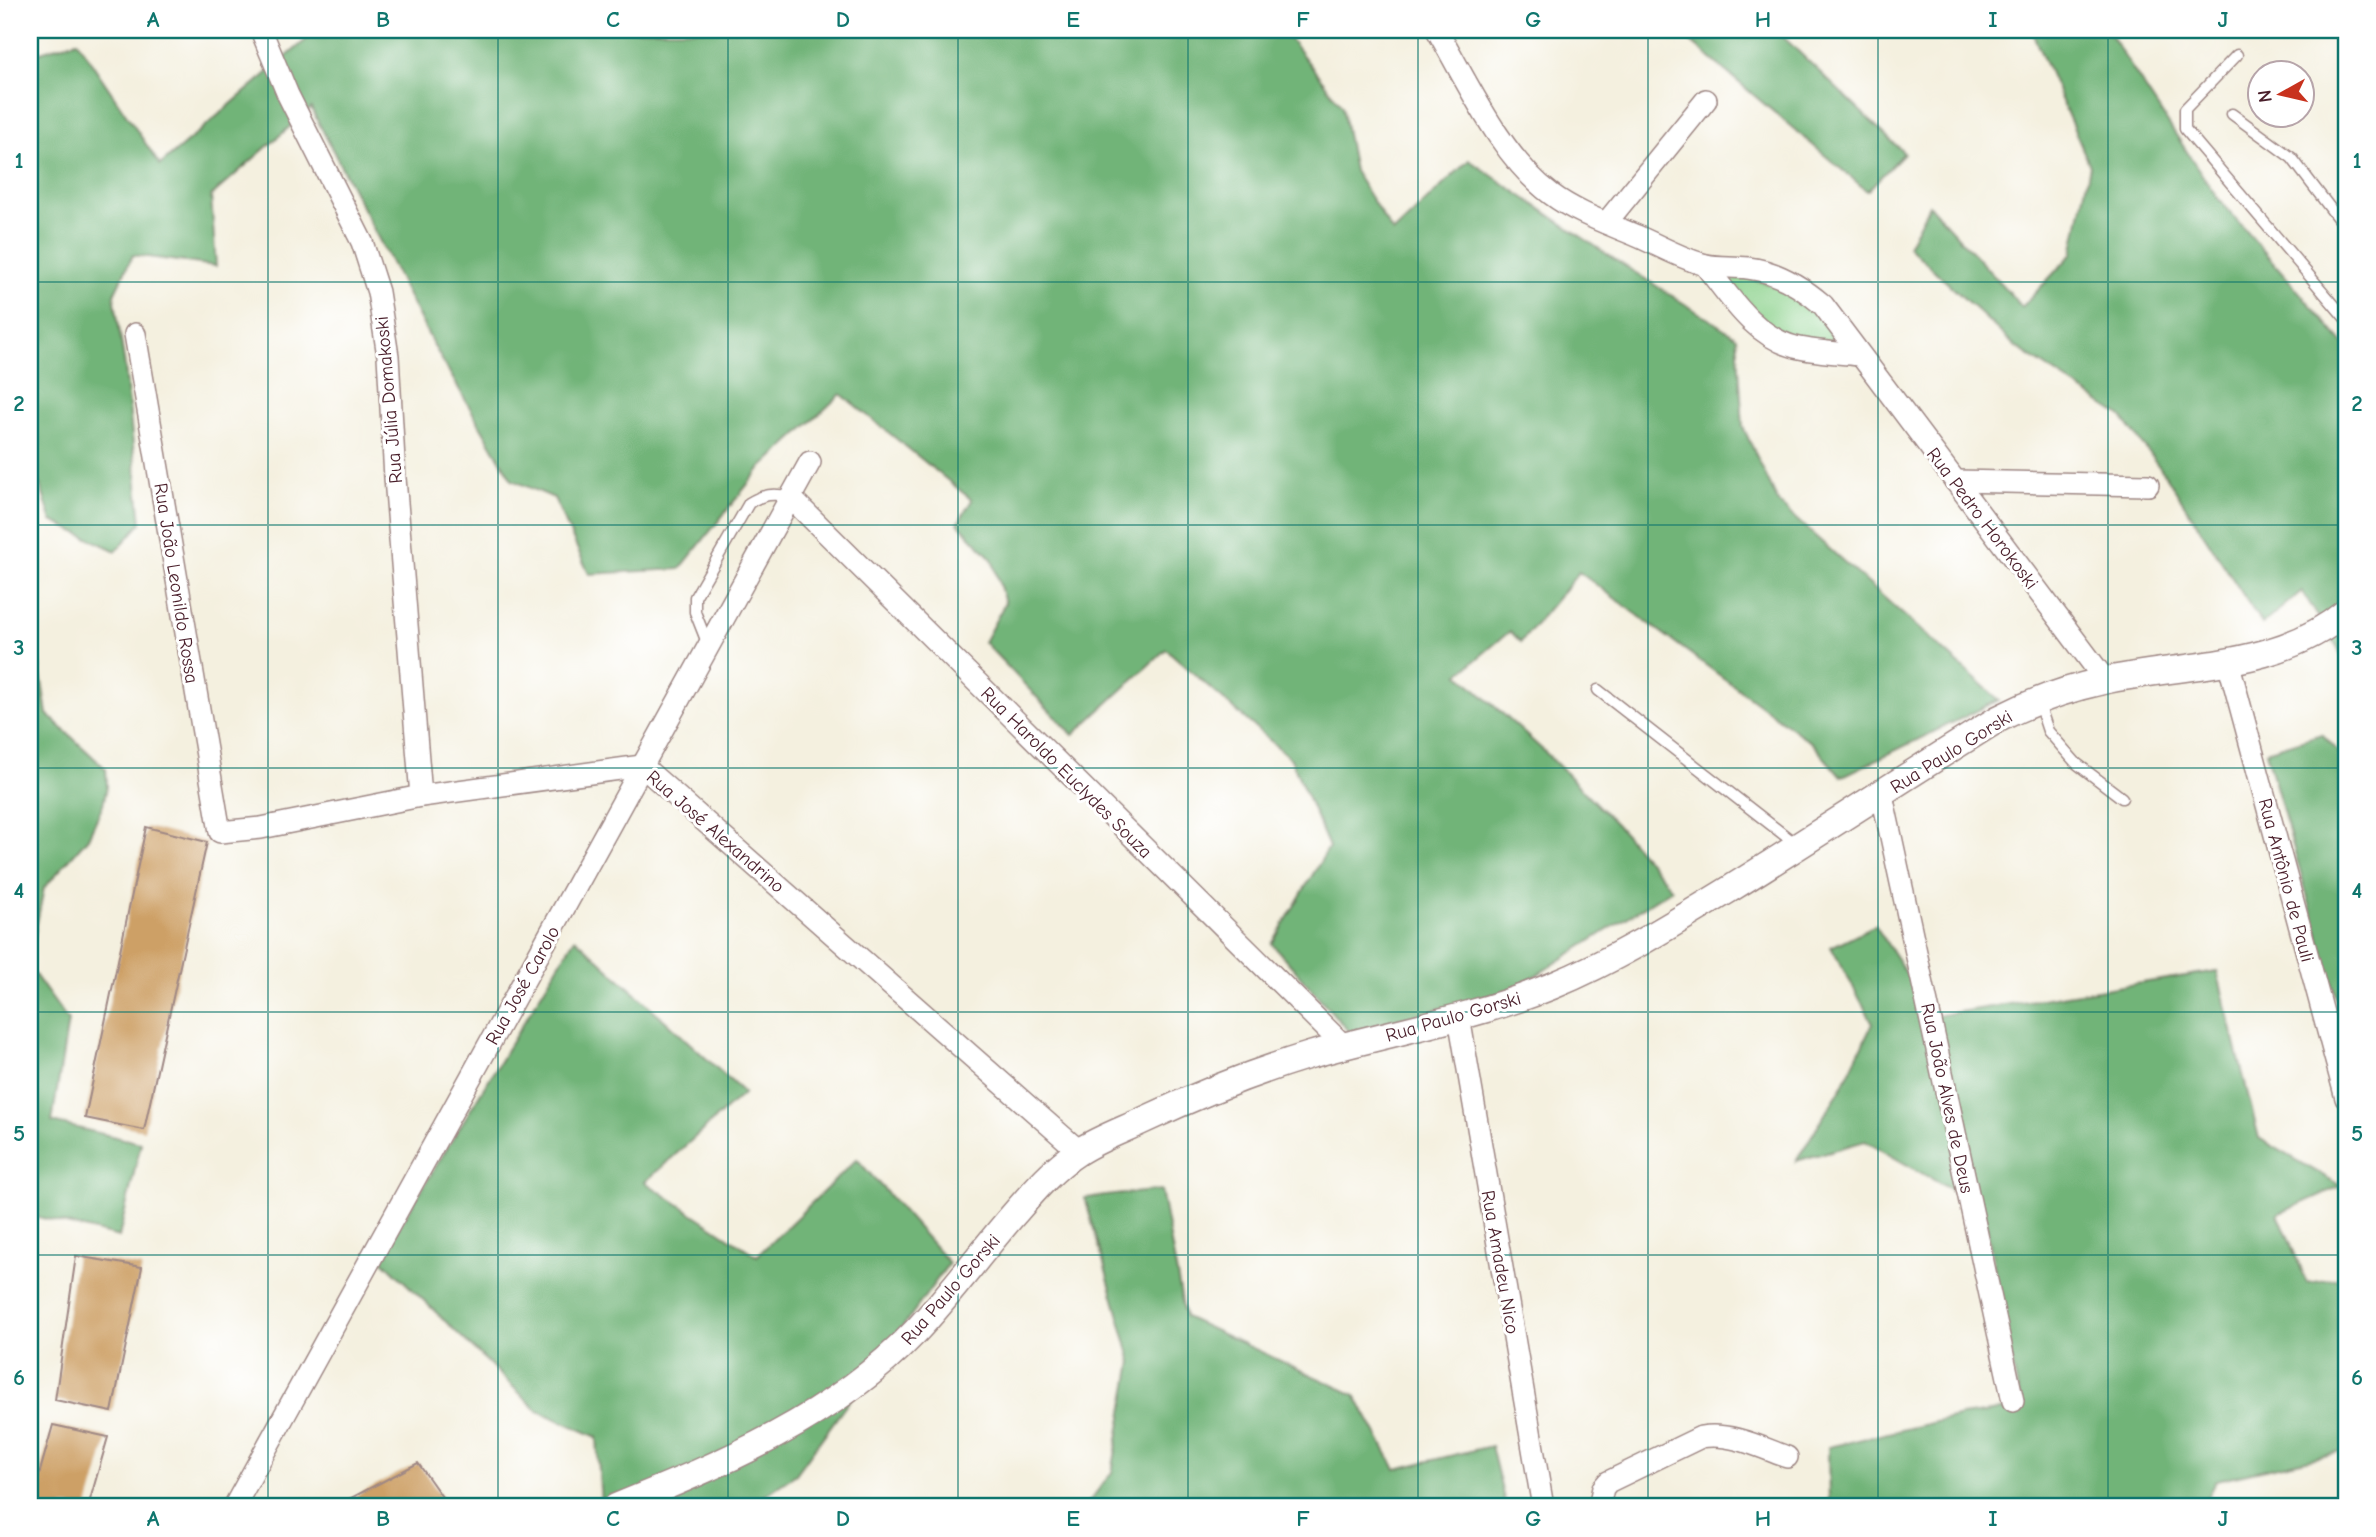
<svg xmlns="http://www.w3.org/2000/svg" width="2376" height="1537" viewBox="0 0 2376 1537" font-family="'Comic Neue',sans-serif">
<rect width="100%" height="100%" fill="#fff"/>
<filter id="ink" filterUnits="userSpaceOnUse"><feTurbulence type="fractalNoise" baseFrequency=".0143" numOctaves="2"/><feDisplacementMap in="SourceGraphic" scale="14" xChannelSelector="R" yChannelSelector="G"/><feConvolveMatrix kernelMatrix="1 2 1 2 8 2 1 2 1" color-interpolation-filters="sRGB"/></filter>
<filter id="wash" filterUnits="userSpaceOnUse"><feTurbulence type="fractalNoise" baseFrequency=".00686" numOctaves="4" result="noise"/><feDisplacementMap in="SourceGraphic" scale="28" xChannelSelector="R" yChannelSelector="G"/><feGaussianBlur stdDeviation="1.57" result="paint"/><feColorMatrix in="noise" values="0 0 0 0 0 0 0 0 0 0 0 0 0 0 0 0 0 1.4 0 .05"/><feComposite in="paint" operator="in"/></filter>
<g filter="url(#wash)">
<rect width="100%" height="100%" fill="#f4f0df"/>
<path fill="#8cd28c" stroke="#6b785c" stroke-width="2" d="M1723 275C1757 278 1787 286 1814 309 1825 318 1833 332 1842 343 1779 344 1761 321 1723 275Z"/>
<g fill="#71b478" stroke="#5e6a52" stroke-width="2">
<path d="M314 30H1272L1290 39 1342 106 1354 171 1393 233 1469 160 1617 261 1737 337 1743 427 1779 504 1999 700 1841 777 1812 743 1579 572 1521 642 1510 631 1459 674 1546 753 1617 825 1672 889 1513 990 1349 1032 1272 944 1329 847 1291 759 1166 649 1073 735 984 642 1005 603 992 559 958 523 972 500 841 394 760 469 680 569 589 574 554 498 512 480 434 346 311 108 211 196 216 266 133 255 114 294 125 367 141 523 116 551 52 521 30 455V55L77 41 160 165 314 33Z"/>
<path d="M1677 30H1776L1904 153 1867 191Z"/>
<path d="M2031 30H2107L2216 196 2346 346V662L2302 591 2262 624 2166 476 2122 417 2016 347 1908 246 1929 205 2022 307 2072 254 2090 166Z"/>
<path d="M30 606 47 714 106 769 107 786 103 805 88 838 44 888 30 957Z"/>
<path d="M2322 734 2346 760V1032L2266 751Z"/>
<path d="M1875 925 1934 1016 2217 971 2259 1138 2341 1186 2278 1214 2307 1283 2346 1277V1451L2216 1480 2202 1507H1829L1828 1447 1961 1416 2021 1408 1983 1208 1865 1141 1796 1161 1843 1085 1873 1023 1831 947Z"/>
<path d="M575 938 744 1093 645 1182 757 1256 857 1159 949 1263 796 1474 748 1507H601L597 1437 538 1411 380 1258Z"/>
<path d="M30 968 68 1021 52 1122 141 1143 119 1237 30 1215Z"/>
<path d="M1161 1190 1185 1317 1355 1395 1396 1469 1491 1446 1506 1507H1085L1112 1472 1132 1362 1085 1198Z"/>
</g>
<g id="blocks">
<g fill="#cda066">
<path d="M146 827 207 842 144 1130 85 1118Z"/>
<path d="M76 1256 142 1267 112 1412 55 1400Z"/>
<path d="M53 1425 108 1437 88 1507H30Z"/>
<path d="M418 1463 449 1507H334Z"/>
</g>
</g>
</g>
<g filter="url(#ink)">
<use href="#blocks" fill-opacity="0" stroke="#9f8885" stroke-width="2"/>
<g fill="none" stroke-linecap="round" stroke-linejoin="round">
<defs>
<g id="service">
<path d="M2237 55 2185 109V129L2346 319"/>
<path d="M2232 114 2292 158 2346 229"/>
<path d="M708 645 695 612V597L749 503C763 494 774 493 790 497"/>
<path d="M1598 690 1797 845"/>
<path d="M2038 701 2048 731 2076 763 2122 798"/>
</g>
<g id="minor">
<path d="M261 30 288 95 362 242 378 292 388 356 395 478 421 796"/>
<path d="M1437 30C1468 83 1501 157 1551 194 1576 213 1609 224 1637 236 1658 245 1684 260 1706 265 1719 268 1734 266 1748 268 1777 271 1802 287 1823 305L2105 680"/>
<path d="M1606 223 1706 100"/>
<path d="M1705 265C1730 297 1754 336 1795 347 1816 352 1838 353 1859 355"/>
<path d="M135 334 220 832 261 828 421 796 642 766 1079 1151"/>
<path d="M1955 481 2148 485"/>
<path d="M790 497 1344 1046"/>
<path d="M2228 661 2346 1098"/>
<path d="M1882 795 2013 1401"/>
<path d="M1459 1017 1543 1507"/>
<path d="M234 1507 810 462"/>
<path d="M1599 1507 1603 1488 1608 1482 1701 1437C1730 1432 1760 1447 1787 1457"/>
</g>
<path id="tertiary" d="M616 1507C724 1463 833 1418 915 1332 950 1295 980 1253 1014 1214 1033 1192 1053 1168 1078 1152 1098 1139 1123 1130 1144 1120 1197 1095 1254 1072 1310 1055 1391 1032 1474 1018 1552 986 1615 960 1673 924 1730 889 1820 833 1908 775 1998 719 2031 702 2066 689 2103 681 2185 663 2278 669 2346 612"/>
</defs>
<use href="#service" stroke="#9f8885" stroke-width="13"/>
<use href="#minor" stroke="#9f8885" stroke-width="24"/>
<use href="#tertiary" stroke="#9f8885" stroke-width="29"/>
<use href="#service" stroke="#fff" stroke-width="10"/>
<use href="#minor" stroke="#fff" stroke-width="21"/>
<use href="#tertiary" stroke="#fff" stroke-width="26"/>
</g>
</g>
<path fill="none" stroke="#0f766e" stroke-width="2" stroke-opacity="0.55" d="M268 30V1507M498 30V1507M728 30V1507M958 30V1507M1188 30V1507M1418 30V1507M1648 30V1507M1878 30V1507M2108 30V1507M30 282H2346M30 525H2346M30 768H2346M30 1012H2346M30 1255H2346"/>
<g text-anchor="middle" stroke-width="6" stroke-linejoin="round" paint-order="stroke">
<g font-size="19" fill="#4a1f2b" stroke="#fff">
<text transform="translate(388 400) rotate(-95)" y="7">Rua Júlia Domakoski</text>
<text transform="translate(1983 518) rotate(53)" y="7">Rua Pedro Horokoski</text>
<text transform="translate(177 583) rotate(81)" y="7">Rua João Leonildo Rossa</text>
<text transform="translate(1951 751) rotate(-32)" y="7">Rua Paulo Gorski</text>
<text transform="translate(1067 772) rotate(45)" y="7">Rua Haroldo Euclydes Souza</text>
<text transform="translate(716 831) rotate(41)" y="7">Rua José Alexandrino</text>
<text transform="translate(2287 880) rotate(75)" y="7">Rua Antônio de Pauli</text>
<text transform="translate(522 985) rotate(-61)" y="7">Rua José Carolo</text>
<text transform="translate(1453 1016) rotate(-16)" y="7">Rua Paulo Gorski</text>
<text transform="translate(1948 1098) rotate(78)" y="7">Rua João Alves de Deus</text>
<text transform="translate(1501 1262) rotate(80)" y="7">Rua Amadeu Nico</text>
<text transform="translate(950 1289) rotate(-49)" y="7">Rua Paulo Gorski</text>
</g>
</g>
<rect width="2376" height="1537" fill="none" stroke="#fff" stroke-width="77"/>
<g transform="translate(2281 94) rotate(262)"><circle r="33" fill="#ffffff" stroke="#b7a5aa" stroke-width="2"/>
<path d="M0-5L12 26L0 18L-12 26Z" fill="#c8321e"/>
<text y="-10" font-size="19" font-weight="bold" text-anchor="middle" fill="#4a1f2b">N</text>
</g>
<rect x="38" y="38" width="2300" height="1460" fill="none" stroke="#0f766e" stroke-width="2.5"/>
<g font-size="23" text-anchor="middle" font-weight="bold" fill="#0f766e">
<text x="153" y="27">A</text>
<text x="383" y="27">B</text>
<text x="613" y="27">C</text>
<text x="843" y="27">D</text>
<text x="1073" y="27">E</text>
<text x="1303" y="27">F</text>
<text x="1533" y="27">G</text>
<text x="1763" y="27">H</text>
<text x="1993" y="27">I</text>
<text x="2223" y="27">J</text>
<text x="19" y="168">1</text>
<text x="2357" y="168">1</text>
<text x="19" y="411">2</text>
<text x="2357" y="411">2</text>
<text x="19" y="655">3</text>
<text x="2357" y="655">3</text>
<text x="19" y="898">4</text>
<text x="2357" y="898">4</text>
<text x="19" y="1141">5</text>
<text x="2357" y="1141">5</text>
<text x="19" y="1385">6</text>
<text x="2357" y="1385">6</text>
<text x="153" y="1526">A</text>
<text x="383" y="1526">B</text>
<text x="613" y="1526">C</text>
<text x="843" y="1526">D</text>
<text x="1073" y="1526">E</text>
<text x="1303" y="1526">F</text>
<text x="1533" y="1526">G</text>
<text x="1763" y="1526">H</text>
<text x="1993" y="1526">I</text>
<text x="2223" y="1526">J</text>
</g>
</svg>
